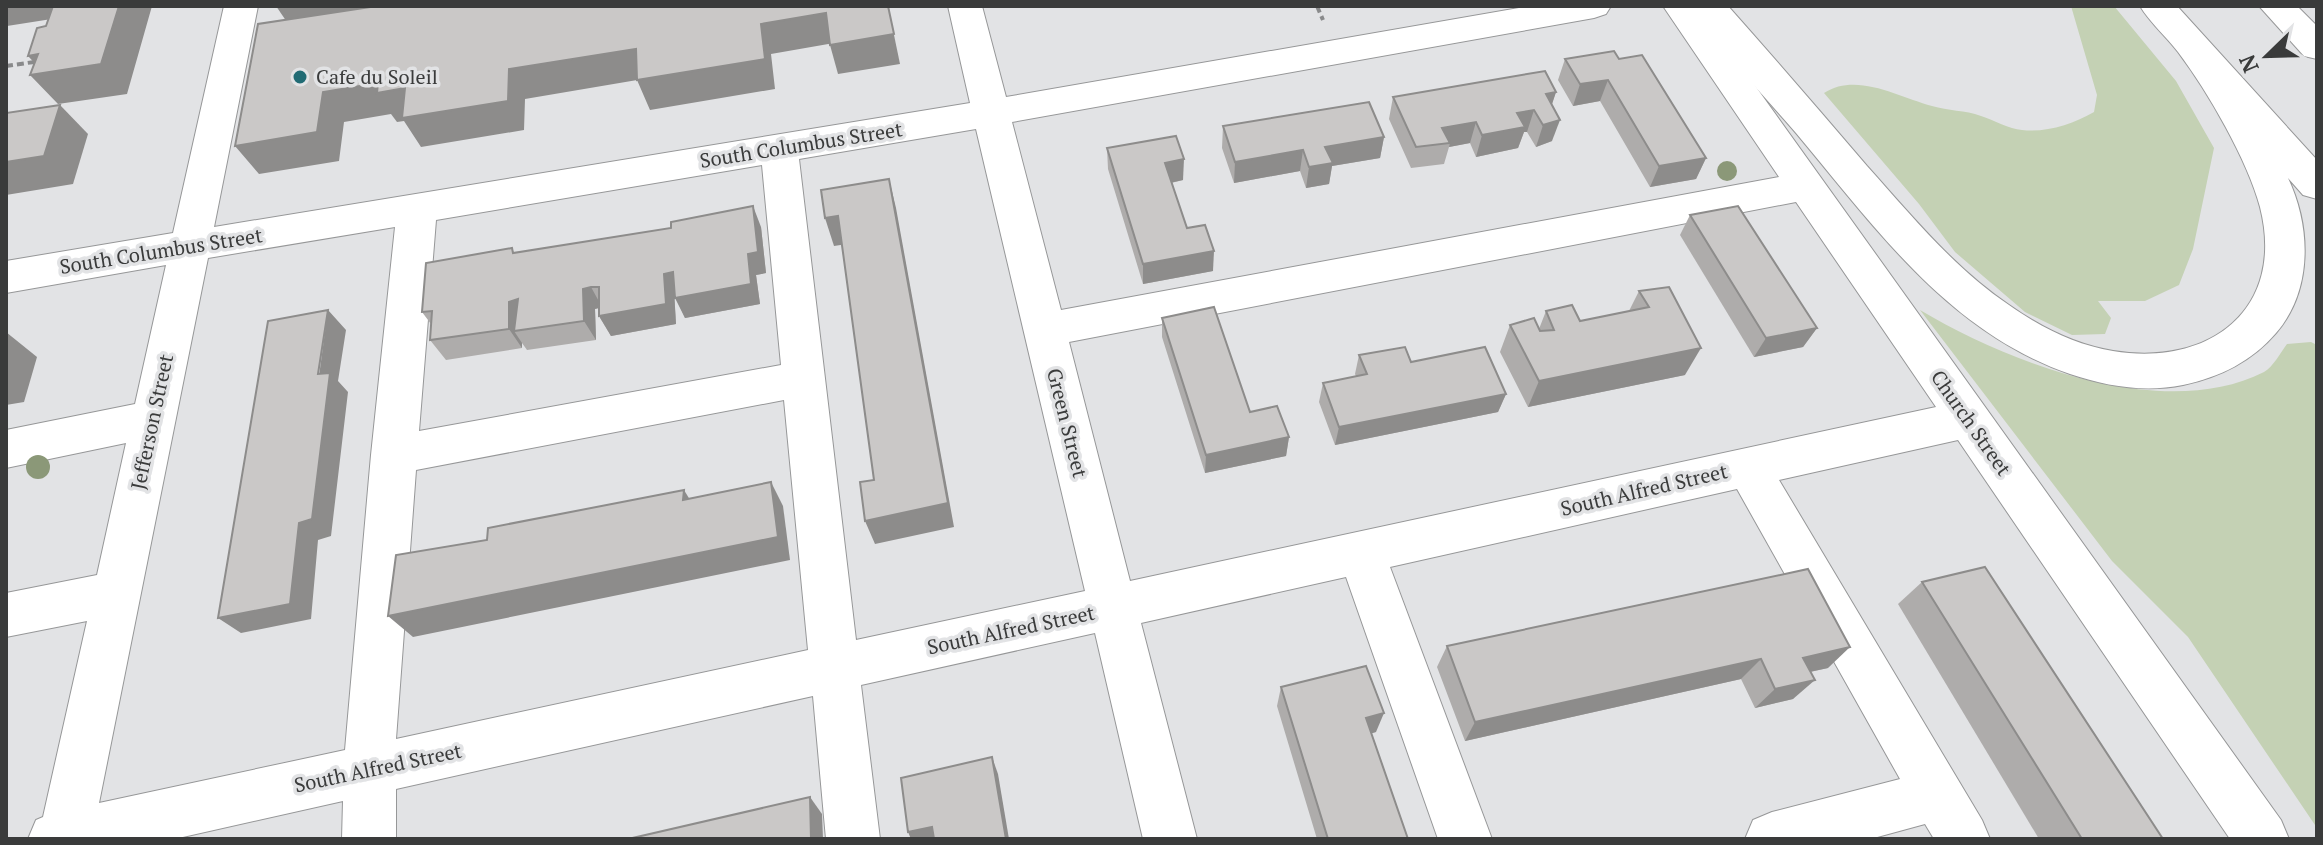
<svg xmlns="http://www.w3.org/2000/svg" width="2323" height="845" viewBox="0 0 2323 845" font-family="'PT Serif',serif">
<rect width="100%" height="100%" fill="#e2e3e5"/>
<g fill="#c4d1b4">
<path d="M2071 6H2114L2176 81 2214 148 2193 249 2179 285 2145 301H2098L2111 318 2105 334 2072 335 2025 312 1955 252 1919 204 1824 93C1857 72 1898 97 1932 106 1948 111 1965 110 1981 116 1994 120 2009 129 2022 130 2046 133 2073 124 2094 112L2097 95Z"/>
<path d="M1920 310C2009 363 2163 423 2264 372 2273 367 2281 352 2287 344L2311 342 2317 345V828L2188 637 2112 561Z"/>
</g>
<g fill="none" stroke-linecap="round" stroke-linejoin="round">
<defs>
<path id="minor" d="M224 6H258L214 227 970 103 948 6H982L1006 97 1530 6H1611L1606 14 1594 18 1012 122 1061 310 1779 177 1663 6H1698L2281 820 2289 839H2230L1958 440 1779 480 1982 820 1990 839H1934L1925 824 1870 839H1745L1753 820 1772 812 1900 779 1737 489 1390 567 1492 839H1438L1346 577 1141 623 1197 839H1143L1095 633 861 685 880 839H826L813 696 396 789V839H342L343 801 174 839H28L36 820 43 817 87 621 6 637V593L97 575 126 443 6 468V430L135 404 166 265 6 293V261L173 233ZM976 129 1085 591 856 640 799 159ZM762 165 781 365 419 431 436 220ZM1796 202 1936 407 1130 581 1069 342ZM395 227 371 455 345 750 99 803 208 258ZM784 400 808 650 396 739 416 470Z"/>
<g id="highway">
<path d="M1692 6H1728C1775 59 1821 112 1867 166 1911 215 1954 268 2009 305 2040 327 2076 345 2113 351 2210 367 2286 309 2260 207 2247 159 2208 92 2178 52 2166 36 2150 23 2140 6H2177L2317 160V199L2303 195 2288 178C2311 227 2313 290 2276 333 2251 362 2220 377 2183 385 2144 393 2106 386 2070 374 1948 332 1875 227 1796 133 1761 92 1720 51 1692 6Z"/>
<path d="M2259 6H2297L2317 26V59L2304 56Z"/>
</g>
</defs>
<use href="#minor" stroke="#969798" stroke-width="2"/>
<use href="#highway" stroke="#969798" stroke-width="2"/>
<g stroke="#898a8b" stroke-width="4" stroke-dasharray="7 4" stroke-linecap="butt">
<path d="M1317 6 1323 20"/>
<path d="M6 66 41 61"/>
</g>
<use href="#minor" fill="#fff" fill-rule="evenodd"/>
<use href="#highway" fill="#fff" fill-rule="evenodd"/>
</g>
<g fill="#8b9878">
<circle cx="1727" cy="171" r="10"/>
<circle cx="38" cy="467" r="12"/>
</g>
<g fill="#aeacab">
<path d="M1565 59H1619L1706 158 1696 179 1650 187 1600 101 1573 106 1558 80Z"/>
<path d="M1556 92 1552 104V141L1536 147 1527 132H1524L1518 148 1476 157 1470 143 1449 147 1444 164 1411 168 1389 119 1393 97Z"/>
<path d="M1223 126 1384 137 1380 158 1332 166 1329 184 1306 188 1300 171 1234 183 1222 148Z"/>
<path d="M1107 148 1183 180 1171 183 1187 228 1213 271 1143 284 1108 169Z"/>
<path d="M1690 215 1817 328 1803 347 1754 357 1680 235Z"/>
<path d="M761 227 766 273 756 275 760 304 685 318 674 294 676 324 611 336 599 316V308L595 309 596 340 527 350 522 343V348L446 360 430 340 431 324 422 312 515 253Z"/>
<path d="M1669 287 1685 375 1528 407 1500 352 1510 325 1539 329 1546 311 1580 321 1629 311 1639 291Z"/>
<path d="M1162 318 1250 412 1289 437 1286 456 1205 473 1162 337Z"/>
<path d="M1359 355 1411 362 1506 394 1498 412 1335 445 1319 402 1323 383 1356 376 1355 374Z"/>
<path d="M1808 569 1828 668 1810 672 1793 699 1755 708 1741 679 1465 741 1437 667 1447 646Z"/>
<path d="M1922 582 2163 839H2039L1898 604Z"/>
<path d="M1281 687 1376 732 1371 733 1408 839H1317L1277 706Z"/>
</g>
<g fill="#8d8c8b">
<path d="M6 6H85L58 18 7 26Z"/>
<path d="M119 6H152L127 94 58 104 30 75 44 73 28 56Z"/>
<path d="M276 6H397L291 28Z"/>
<path d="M888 6 900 64 838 74 830 45Z"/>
<path d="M826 13 834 43 771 54 775 89 650 110 637 80 761 24Z"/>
<path d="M636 49 649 78 525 99 524 130 421 147 404 121 397 122 391 114 344 122 339 161 259 174 235 146 323 92 378 83 405 88 509 69Z"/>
<path d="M1608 80 1600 101 1573 106 1580 84Z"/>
<path d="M1556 92 1549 113 1546 94Z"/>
<path d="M60 105 88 134 73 184 6 195V162Z"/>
<path d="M1534 110 1527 132H1524L1518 148 1476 157 1482 135 1517 113Z"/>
<path d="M1560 120 1552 141 1536 147 1543 125Z"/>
<path d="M1476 122 1470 143 1449 147 1450 143 1442 128Z"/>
<path d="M1384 137 1380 158 1332 166 1329 184 1306 188 1309 167 1325 147Z"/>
<path d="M1303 150 1300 171 1234 183 1235 162Z"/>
<path d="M1706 158 1696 179 1650 187 1659 166Z"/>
<path d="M1184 159 1183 180 1165 184V163Z"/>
<path d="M889 179 896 208 954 527 875 544 865 521 948 503Z"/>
<path d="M753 206 761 227 766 273 756 275 760 304 685 318 675 298Z"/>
<path d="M838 216 847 244 834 246 825 218Z"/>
<path d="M1214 251 1213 271 1143 284V264Z"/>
<path d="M673 272 676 324 611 336 599 316 664 274Z"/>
<path d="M591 287 602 307 595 309 596 340 584 321 583 289Z"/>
<path d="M518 299 514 331 522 343V348L509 329V302Z"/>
<path d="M328 310 346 330 338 381 348 392 331 536 318 540 311 619 241 633 218 618 299 523Z"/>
<path d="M1817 328 1803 347 1754 357 1766 338Z"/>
<path d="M6 332 37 357 24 402 6 405Z"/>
<path d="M1701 348 1685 375 1528 407 1539 381Z"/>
<path d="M1506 394 1498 412 1335 445 1339 427Z"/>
<path d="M1289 437 1286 456 1205 473 1206 455Z"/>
<path d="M771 482 783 506 790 560 413 637 388 616Z"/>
<path d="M684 490 698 513 683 500Z"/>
<path d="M1850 647 1828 668 1781 678 1803 658Z"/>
<path d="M1761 659 1741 679 1465 741 1475 722Z"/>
<path d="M1815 680 1793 699 1755 708 1775 689Z"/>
<path d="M1384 713 1376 732 1359 737 1366 718Z"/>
<path d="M992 757 998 774 1009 839H1006Z"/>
<path d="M810 797 822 814 823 839H811Z"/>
<path d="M932 827 938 839H911L908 832Z"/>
</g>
<g fill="#cac8c7" stroke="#8d8c8b" stroke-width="2">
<path d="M53 6H119L101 64 30 75 38 54 28 56 37 28 46 26Z"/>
<path d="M377 6H888L894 34 830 45 826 13 761 24 765 59 637 80 636 49 509 69 508 101 402 118 405 88 377 93 378 83 323 92 317 132 235 146 258 24Z"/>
<path d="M1614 51 1619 59 1642 55 1706 158 1659 166 1608 80 1580 84 1565 59Z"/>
<path d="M1545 71 1556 92 1546 94 1560 120 1543 125 1534 110 1517 113 1525 127 1482 135 1476 122 1442 128 1450 143 1416 147 1393 97Z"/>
<path d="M1369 102 1384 137 1325 147 1333 163 1309 167 1303 150 1235 162 1223 126Z"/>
<path d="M60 105 44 156 6 162V113Z"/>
<path d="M1176 136 1184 159 1165 163 1187 228 1205 225 1214 251 1143 264 1107 148Z"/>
<path d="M889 179 948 503 865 521 860 482 874 480 838 216 825 218 821 190Z"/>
<path d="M753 206 758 252 748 254 751 284 675 298 673 272 664 274 666 304 599 316V287H591L583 289 584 321 514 331 518 299 509 302V329L430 340 432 311 422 312 426 263 512 248 513 253 671 228V222Z"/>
<path d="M1738 206 1817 328 1766 338 1690 215Z"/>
<path d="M1669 287 1701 348 1539 381 1510 325 1534 318 1540 331 1554 330 1546 311 1572 305 1580 321 1649 307 1639 291Z"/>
<path d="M1214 307 1250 412 1277 406 1289 437 1206 455 1162 318Z"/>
<path d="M328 310 318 374 330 373 312 519 299 523 290 604 218 618 268 321Z"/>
<path d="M1405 347 1411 362 1485 347 1506 394 1339 427 1323 383 1367 374 1359 355Z"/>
<path d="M771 482 778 537 388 616 396 555 487 540 488 528 684 490 683 500Z"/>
<path d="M1985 567 2163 839H2082L1922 582Z"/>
<path d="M1808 569 1850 647 1803 658 1815 680 1775 689 1761 659 1475 722 1447 646Z"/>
<path d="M1366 666 1384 713 1366 718 1408 839H1328L1281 687Z"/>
<path d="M992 757 1006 839H934L932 827 908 832 901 778Z"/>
<path d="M810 797 811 839H628Z"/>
</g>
<circle fill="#216b74" stroke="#e2e3e5" stroke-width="3" cx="300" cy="77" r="8"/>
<g text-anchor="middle" stroke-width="7" stroke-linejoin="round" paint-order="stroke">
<g font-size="20" fill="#3a3b3b" stroke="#e2e3e5" text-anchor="start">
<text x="316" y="84">Cafe du Soleil</text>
</g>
<g font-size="20" fill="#3a3b3b" stroke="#e2e3e5">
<text transform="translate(801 145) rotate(-9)" y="7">South Columbus Street</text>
<text transform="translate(161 251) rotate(-9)" y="7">South Columbus Street</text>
<text transform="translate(152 422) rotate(-78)" y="7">Jefferson Street</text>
<text transform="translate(1067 423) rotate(76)" y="7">Green Street</text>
<text transform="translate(1971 423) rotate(55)" y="7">Church Street</text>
<text transform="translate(1644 490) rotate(-13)" y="7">South Alfred Street</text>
<text transform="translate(1011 630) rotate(-12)" y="7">South Alfred Street</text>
<text transform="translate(378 768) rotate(-12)" y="7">South Alfred Street</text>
</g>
</g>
<rect width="2323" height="845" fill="none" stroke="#3a3b3b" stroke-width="16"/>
<g transform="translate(2267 56) rotate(247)" stroke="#e2e3e5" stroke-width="6" paint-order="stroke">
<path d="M0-6L14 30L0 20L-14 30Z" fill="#3a3b3b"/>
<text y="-12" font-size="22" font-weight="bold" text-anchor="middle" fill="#3a3b3b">N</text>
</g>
</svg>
